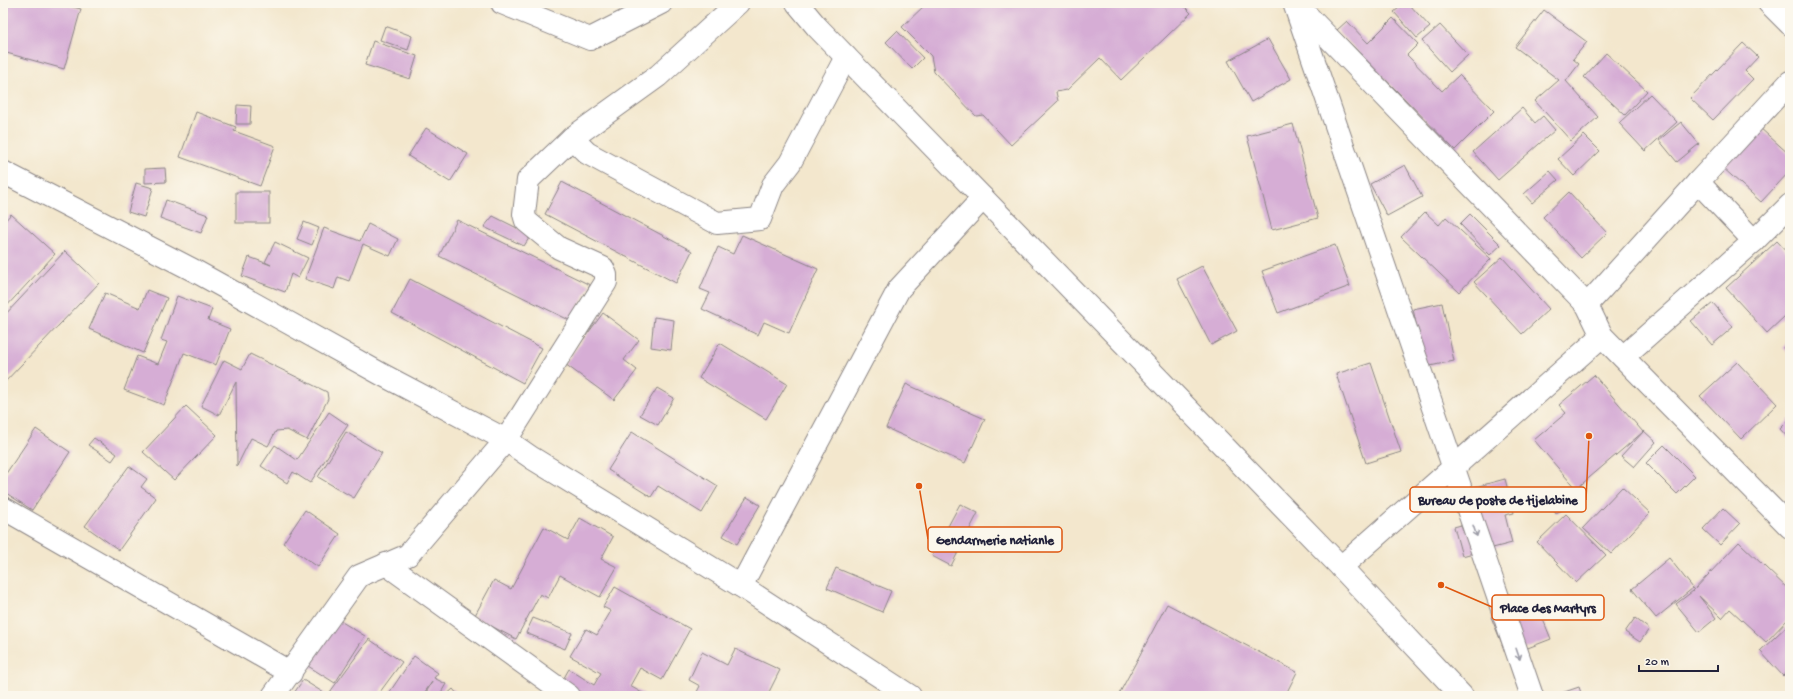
<svg xmlns="http://www.w3.org/2000/svg" width="1793" height="699" viewBox="0 0 1793 699" font-family="'Gochi Hand',sans-serif">
<rect width="100%" height="100%" fill="#fbf7ec"/>
<filter id="ink" filterUnits="userSpaceOnUse"><feTurbulence type="fractalNoise" baseFrequency=".025" numOctaves="2"/><feDisplacementMap in="SourceGraphic" scale="8" xChannelSelector="R" yChannelSelector="G"/><feConvolveMatrix kernelMatrix="1 2 1 2 8 2 1 2 1" color-interpolation-filters="sRGB"/></filter>
<filter id="wash" filterUnits="userSpaceOnUse"><feTurbulence type="fractalNoise" baseFrequency=".012" numOctaves="4" result="noise"/><feDisplacementMap in="SourceGraphic" scale="16" xChannelSelector="R" yChannelSelector="G"/><feGaussianBlur stdDeviation="0.9" result="paint"/><feColorMatrix in="noise" values="0 0 0 0 0 0 0 0 0 0 0 0 0 0 0 0 0 1.4 0 .05"/><feComposite in="paint" operator="in"/></filter>
<g filter="url(#wash)">
<rect width="100%" height="100%" fill="#f3e7cd"/>
<g id="blocks">
<g fill="#d6add5">
<path d="M7 3H58L81 9 64 69 3 52V18Z"/>
<path d="M927 3H1181L1191 13 1121 80 1100 58 1067 90 1056 92 1058 101 1011 145 983 115 976 116 934 72 931 56 902 27Z"/>
<path d="M1405 3H1408L1430 27 1417 38 1394 12Z"/>
<path d="M1544 10 1587 42 1573 59 1579 64 1566 81 1598 117 1571 141 1535 101 1559 80 1515 47Z"/>
<path d="M1393 18 1418 44 1407 55 1442 91 1459 75 1494 111 1455 150 1337 30 1347 21 1368 43Z"/>
<path d="M1440 25 1468 55 1450 72 1422 41Z"/>
<path d="M385 26 412 36 408 50 380 40Z"/>
<path d="M897 31 923 58 912 69 886 42Z"/>
<path d="M1268 39 1291 79 1251 102 1228 61Z"/>
<path d="M373 41 417 56 410 79 365 65Z"/>
<path d="M1743 43 1758 57 1745 71 1753 79 1713 120 1690 98Z"/>
<path d="M1606 53 1647 91 1625 115 1584 77Z"/>
<path d="M1650 94 1677 122 1645 151 1619 123Z"/>
<path d="M237 105 251 106 250 124H236Z"/>
<path d="M1522 108 1535 123 1543 116 1555 130 1498 180 1473 152Z"/>
<path d="M196 112 236 127 234 131 275 146 260 186 180 157Z"/>
<path d="M1681 122 1699 144 1677 162 1659 140Z"/>
<path d="M1293 124 1318 218 1272 230 1247 136Z"/>
<path d="M1759 127 1790 155V171L1761 202 1722 167Z"/>
<path d="M426 128 468 154 450 182 408 156Z"/>
<path d="M1584 135 1600 151 1574 176 1558 159Z"/>
<path d="M1405 165 1422 197 1387 216 1370 184Z"/>
<path d="M165 168 166 182 145 183V169Z"/>
<path d="M1550 171 1558 180 1532 203 1524 194Z"/>
<path d="M562 182 692 251 676 283 545 214Z"/>
<path d="M136 183 153 188 144 217 128 212Z"/>
<rect x="236" y="192" width="33" height="31"/>
<path d="M1569 192 1607 233 1581 258 1543 217Z"/>
<path d="M166 200 208 215 201 233 160 218Z"/>
<path d="M1425 212 1439 225 1446 217 1491 259 1459 292 1401 237Z"/>
<path d="M11 214 55 254 3 310V223Z"/>
<path d="M1470 214 1501 245 1490 255 1460 224Z"/>
<path d="M493 216 531 235 524 246 484 227Z"/>
<path d="M457 220 590 285 571 321 439 256Z"/>
<path d="M304 222 319 228 312 245 297 239Z"/>
<path d="M368 224 398 239 390 256 363 244 349 281 338 277 334 289 305 279 324 228 360 241Z"/>
<path d="M742 235 818 269 789 333 764 322 758 335 702 309 710 293 700 289 718 247 733 254Z"/>
<path d="M1777 241 1790 255V321L1785 316 1767 333 1726 288Z"/>
<path d="M275 242 308 258 298 278 291 274 285 292 242 276 249 257 271 265 265 262Z"/>
<path d="M1335 245 1350 286 1278 313 1262 271Z"/>
<path d="M65 251 99 283 3 384V317Z"/>
<path d="M1502 257 1549 309 1522 334 1474 282Z"/>
<path d="M1202 266 1237 331 1211 345 1177 279Z"/>
<path d="M410 279 542 348 523 383 392 313Z"/>
<path d="M147 290 167 298 143 353 89 329 105 293 140 308Z"/>
<path d="M177 296 212 309 208 320 230 329 216 365 184 353 164 405 124 390 137 356 158 364 167 342 161 340Z"/>
<path d="M1442 303 1454 361 1425 367 1413 309Z"/>
<path d="M1713 303 1733 327 1712 345 1691 321Z"/>
<path d="M603 313 639 340 624 360 637 370 614 400 565 364Z"/>
<path d="M654 317 674 320 671 350 651 347Z"/>
<path d="M1790 338V353L1783 348Z"/>
<path d="M720 343 787 384 766 419 699 378Z"/>
<path d="M250 354 327 392 328 399 307 440 287 430 276 431 268 446 251 438 237 466 236 382 219 415 201 406 224 360 242 369Z"/>
<path d="M1737 362 1777 404 1741 439 1700 396Z"/>
<path d="M1371 363 1401 452 1366 463 1336 374Z"/>
<path d="M1594 375 1643 432 1576 489 1534 440 1566 413 1559 405Z"/>
<path d="M906 384 985 419 965 463 886 428Z"/>
<path d="M657 388 674 398 658 425 640 415Z"/>
<path d="M186 406 217 435 174 480 143 452Z"/>
<path d="M329 412 348 425 310 483 293 472 287 483 261 466 275 445 297 460Z"/>
<path d="M1790 419V440L1780 429Z"/>
<path d="M36 429 70 452 32 510 3 491V478Z"/>
<path d="M1644 431 1656 442 1634 467 1621 456Z"/>
<path d="M346 432 382 453 354 498 318 477Z"/>
<path d="M632 432 718 486 702 513 658 486 651 497 608 470Z"/>
<path d="M94 438 117 454 112 461 88 445Z"/>
<path d="M1664 445 1695 476 1677 494 1646 463Z"/>
<path d="M129 466 147 479 141 487 156 498 119 550 85 526Z"/>
<path d="M1505 479 1514 513 1505 515 1512 543 1462 556 1454 527 1468 523 1460 491Z"/>
<path d="M1622 487 1650 513 1611 554 1583 528Z"/>
<path d="M1563 492 1571 505 1556 513 1549 501Z"/>
<path d="M747 497 760 505 737 544 723 536Z"/>
<path d="M960 504 978 513 951 566 932 556Z"/>
<path d="M1723 508 1740 524 1720 545 1703 529Z"/>
<path d="M305 510 340 534 318 567 283 543Z"/>
<path d="M1566 514 1606 555 1576 583 1537 542Z"/>
<path d="M580 518 613 537 601 559 617 567 600 597 560 575 548 598 540 594 516 639 474 617 494 580 511 589 544 527 568 540Z"/>
<path d="M1739 542 1790 591V617L1766 642 1730 609 1722 618 1699 596 1716 618 1699 632 1676 604 1693 591Z"/>
<path d="M1669 558 1693 588 1656 618 1632 589Z"/>
<path d="M836 568 891 591 882 612 827 588Z"/>
<path d="M615 587 690 629 662 680 640 668 630 686 644 694 643 696H583L561 683 569 669 594 685 601 673 570 656 586 629 597 635 611 611 603 607Z"/>
<path d="M1167 604 1297 672 1285 696H1118Z"/>
<path d="M1519 605 1525 618 1540 612 1551 639 1507 656 1491 617Z"/>
<path d="M533 618 572 633 565 649 526 633Z"/>
<path d="M1635 618 1649 629 1640 642 1625 632Z"/>
<path d="M337 619 365 636 335 683 308 666Z"/>
<path d="M1790 623V669L1783 676 1760 651Z"/>
<path d="M369 639 402 662 377 696H336L330 692Z"/>
<path d="M735 649 780 670 767 696H695L700 686 689 680 702 652 727 665Z"/>
<path d="M414 656 438 673 434 678 446 684 439 696H424L432 682 422 696H387Z"/>
<path d="M303 680 329 696H299L294 693Z"/>
<path d="M1579 687 1582 696H1553Z"/>
<path d="M453 689 459 696H445Z"/>
<path d="M790 692 799 696H788Z"/>
</g>
</g>
</g>
<g filter="url(#ink)">
<use href="#blocks" fill-opacity="0" stroke="#8a8484" stroke-width="1"/>
<g fill="none" stroke-linecap="round" stroke-linejoin="round">
<defs>
<g id="minor">
<path d="M502 3 590 39 661 3"/>
<path d="M1294 3 1532 696"/>
<path d="M1769 3 1790 24"/>
<path d="M1297 5 1587 305 1602 336 1790 527"/>
<path d="M572 138 587 153 717 223 760 219 773 185 790 163 846 57"/>
<path d="M3 172 195 271 381 374 506 440 532 458 741 586 910 696"/>
<path d="M1698 182 1790 82"/>
<path d="M1754 241 1790 205"/>
<path d="M1587 305 1698 182 1754 241 1623 357"/>
<path d="M3 508 291 673"/>
<path d="M386 564 569 696"/>
<path d="M1341 567 1602 336"/>
<path d="M741 586 899 289 983 198"/>
<path d="M273 696 359 576 408 555 506 440 606 282V275L603 268 559 248 526 221 524 214 528 180 572 138 658 76 738 3"/>
</g>
<path id="major" d="M797 3 817 27 1341 567 1462 696"/>
</defs>
<use href="#minor" stroke="#8a8484" stroke-width="24"/>
<use href="#major" stroke="#8a8484" stroke-width="24"/>
<use href="#minor" stroke="#fff" stroke-width="22"/>
<use href="#major" stroke="#fff" stroke-width="22"/>
</g>
<defs><path id="oneway-shaft" d="M-6 0H5M1.5-3L5.5 0L1.5 3" fill="none" stroke-width="1.6" stroke-linecap="round" stroke-linejoin="round"/></defs>
<g stroke="#9c9ca7">
<use href="#oneway-shaft" transform="translate(1475 531) rotate(71)"/>
<use href="#oneway-shaft" transform="translate(1518 654) rotate(71)"/>
</g>
</g>
<path fill="none" stroke="#de560e" stroke-width="1.5" d="M1589 436L1586 500M919 486L928 539M1441 585L1492 607"/>
<g fill="#de560e" stroke="#fbf7ec" stroke-width="1.5">
<circle cx="1589" cy="436" r="4"/>
<circle cx="919" cy="486" r="4"/>
<circle cx="1441" cy="585" r="4"/>
</g>
<g fill="#fbf7ec" stroke="#de560e" stroke-width="1.5">
<rect x="1410" y="487" width="176" height="25" rx="4"/>
<rect x="928" y="527" width="134" height="25" rx="4"/>
<rect x="1492" y="595" width="112" height="25" rx="4"/>
</g>
<g font-size="13" text-anchor="middle" font-weight="bold" fill="#22223b">
<text x="1498" y="504">Bureau de poste de tijelabine</text>
<text x="995" y="544">Gendarmerie natianle</text>
<text x="1548" y="612">Place des Martyrs</text>
</g>
<rect width="1793" height="699" fill="none" stroke="#fbf7ec" stroke-width="16"/>
<path d="M1639 665v6h79v-6" fill="none" stroke="#22223b" stroke-width="2"/>
<text x="1645" y="665" font-size="12" fill="#22223b" stroke="#fbf7ec" stroke-width="3" paint-order="stroke">20 m</text>
</svg>
